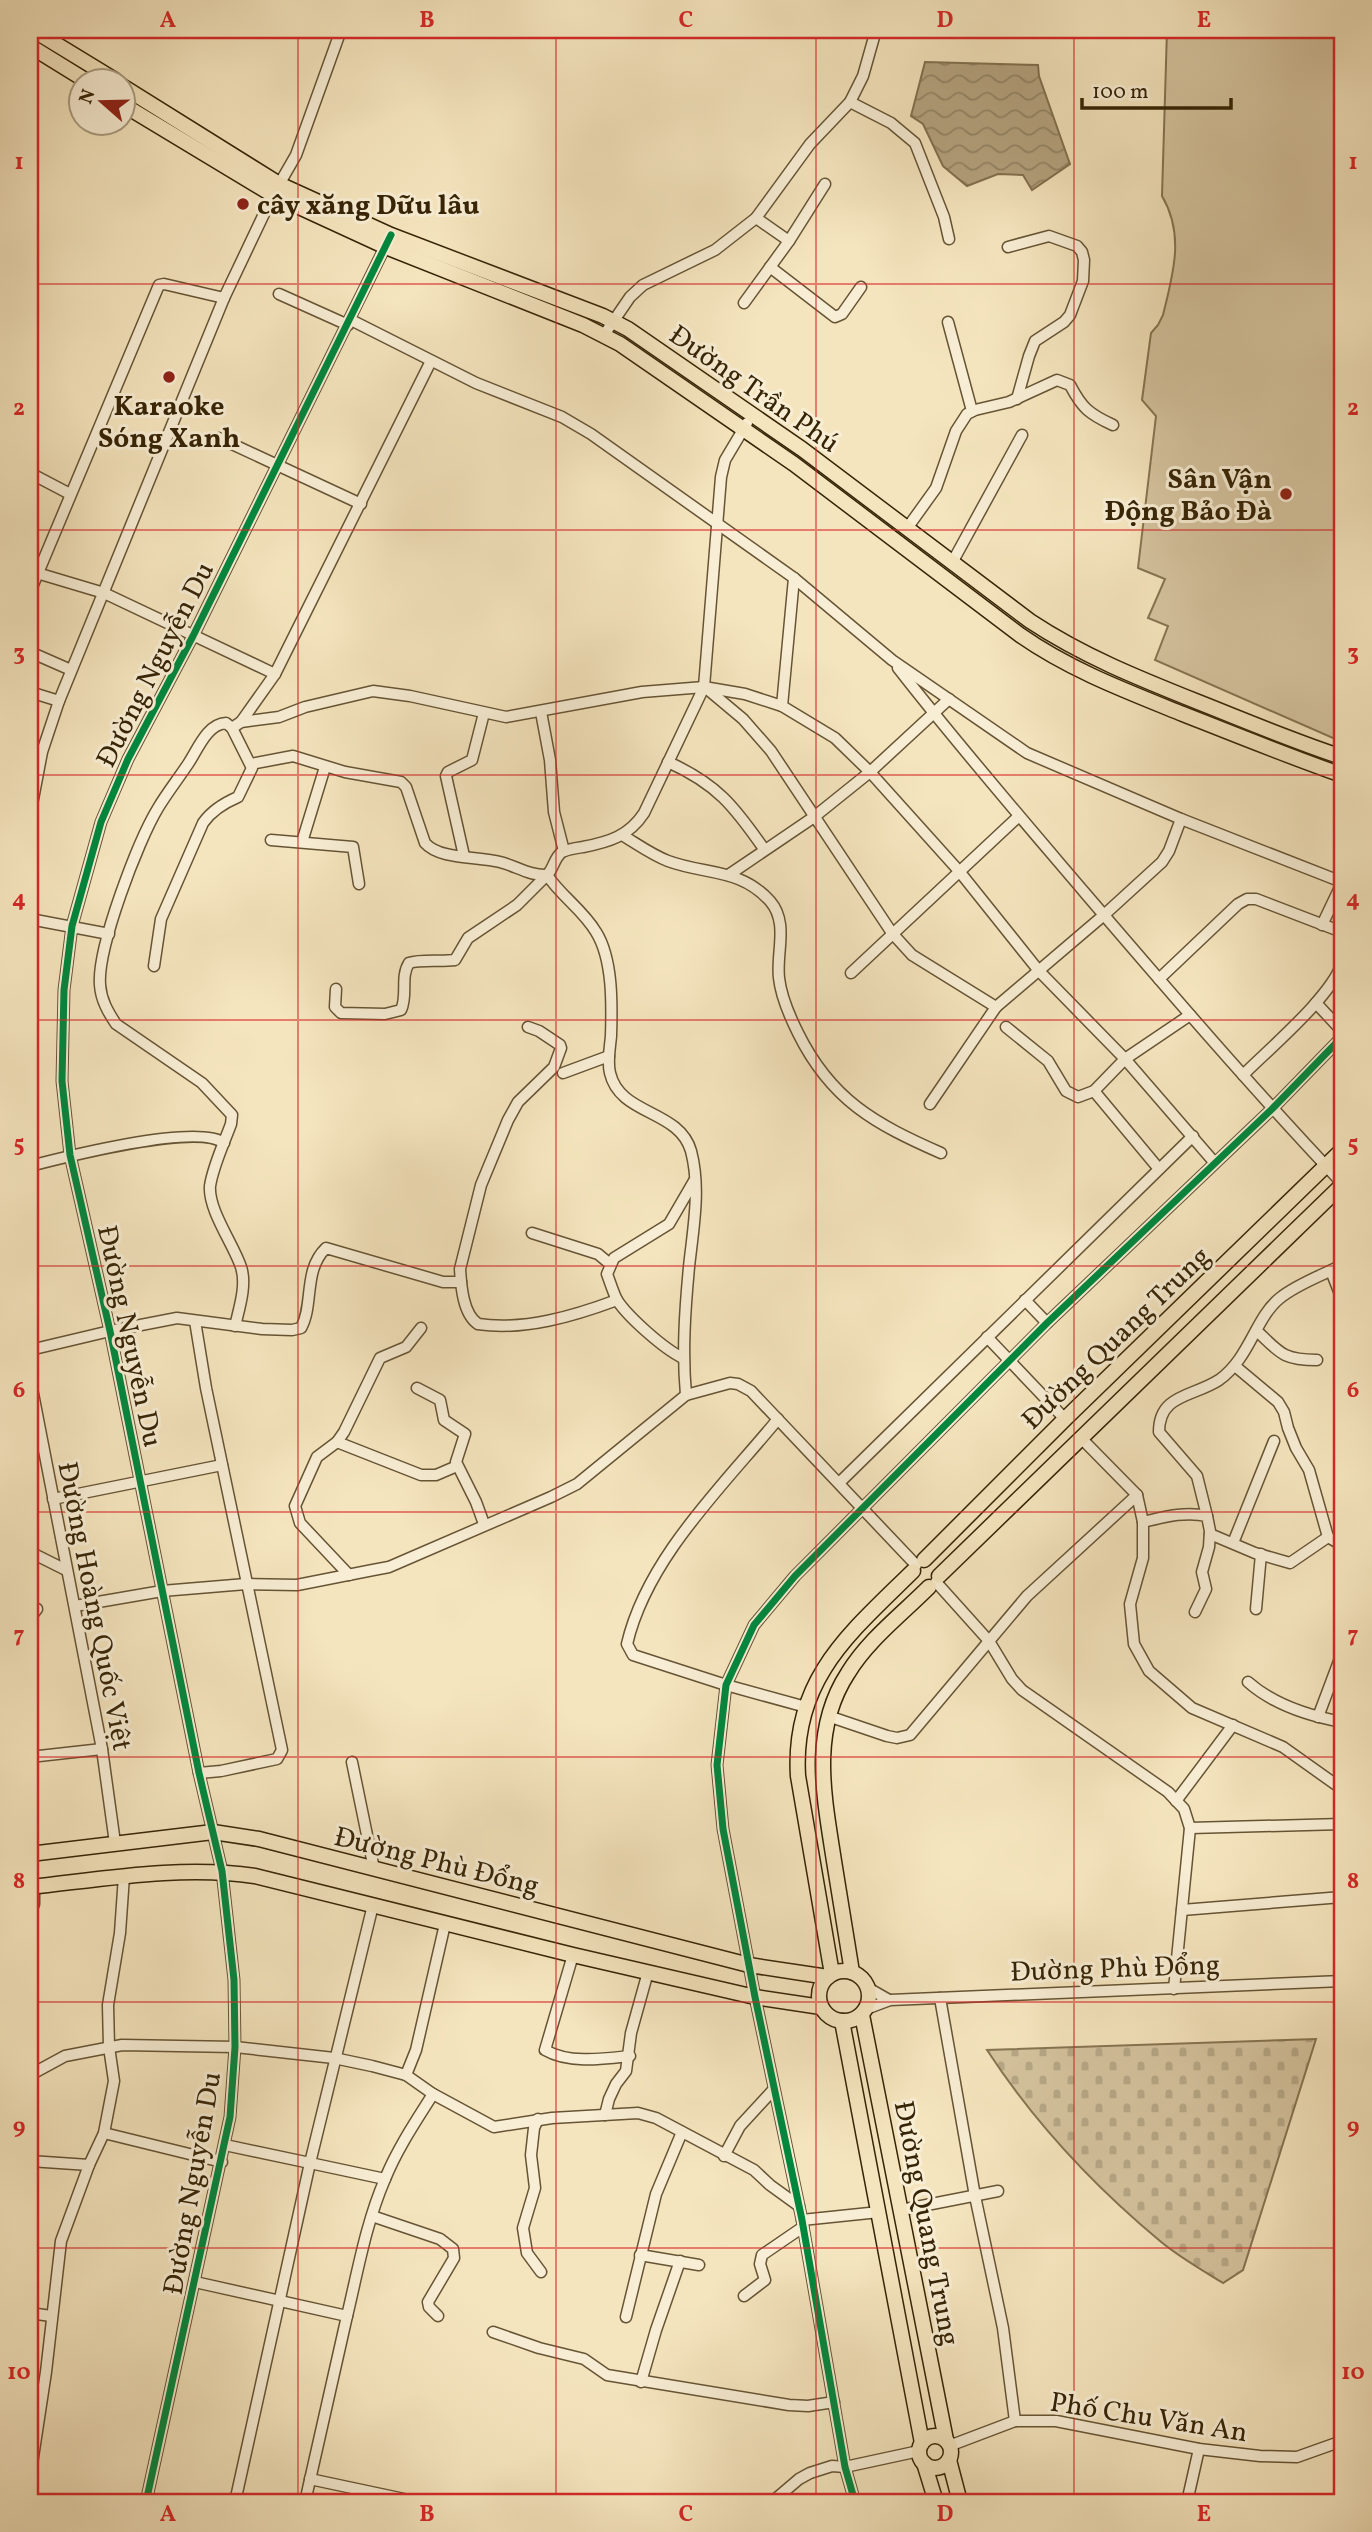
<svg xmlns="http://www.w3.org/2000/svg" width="1372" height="2532" viewBox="0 0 1372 2532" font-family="Vollkorn,serif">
<defs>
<pattern id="cemetery-stones" width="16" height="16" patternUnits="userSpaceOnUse" patternTransform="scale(1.75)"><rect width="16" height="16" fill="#d5c49f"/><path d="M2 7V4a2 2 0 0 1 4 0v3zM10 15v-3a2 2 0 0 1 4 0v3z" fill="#b7a887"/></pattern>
<pattern id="water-waves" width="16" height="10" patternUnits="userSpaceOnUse" patternTransform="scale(1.75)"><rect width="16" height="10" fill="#b4a37f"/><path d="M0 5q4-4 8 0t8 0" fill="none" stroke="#938566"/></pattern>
</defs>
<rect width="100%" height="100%" fill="#f5e5be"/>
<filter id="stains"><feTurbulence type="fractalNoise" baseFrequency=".00286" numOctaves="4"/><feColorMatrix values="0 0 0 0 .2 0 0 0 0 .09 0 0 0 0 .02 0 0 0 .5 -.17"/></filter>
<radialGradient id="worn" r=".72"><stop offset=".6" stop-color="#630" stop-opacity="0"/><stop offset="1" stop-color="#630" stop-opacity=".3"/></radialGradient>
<path fill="url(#cemetery-stones)" stroke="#867452" stroke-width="2" d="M1316 2039 1243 2270 1223 2283C1202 2270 1179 2257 1160 2241 1094 2186 1034 2122 987 2050Z"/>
<path fill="#d5c49f" stroke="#867452" stroke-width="2" d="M1167 30H1342V742L1155 660 1168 626 1148 618 1165 579 1138 568 1156 416 1142 400 1151 333 1158 325 1163 315C1173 274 1185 235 1162 196Z"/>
<path fill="url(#water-waves)" stroke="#82704f" stroke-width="2" d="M925 62 1038 65 1039 76 1070 164 1032 190 1023 175 998 174 967 186 943 166 923 124 911 116Z"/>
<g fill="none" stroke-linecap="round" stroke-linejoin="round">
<defs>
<g id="minor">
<path d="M850 102 891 123 915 143 944 217 949 239"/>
<path d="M756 218 789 241 825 184"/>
<path d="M1008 247 1049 236 1077 246 1082 252 1084 260 1083 281 1070 315 1064 322 1035 341 1029 356 1017 399"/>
<path d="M770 267 835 317 842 314 861 287"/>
<path d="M279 294 348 325"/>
<path d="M744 303 789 241"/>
<path d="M351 320 476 383 562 417 591 434 794 578 892 660 1027 753 1181 819 1342 882"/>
<path d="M948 322 972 411"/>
<path d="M604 335 630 297 643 285 715 250 756 218 810 144 850 102 863 76 876 30"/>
<path d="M219 438 361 504"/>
<path d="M30 473 70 494"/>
<path d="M908 527 936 488 956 431 967 414 975 410 1009 402 1057 380 1070 385C1082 408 1089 414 1113 425"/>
<path d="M953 561 1022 435"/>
<path d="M37 573 104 593 275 674"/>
<path d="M30 592 159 285 164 284 224 298"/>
<path d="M30 652 71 670"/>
<path d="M898 668C958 745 1022 819 1085 893 1169 991 1253 1089 1342 1183"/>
<path d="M706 688 743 719 771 751 892 933 912 955 996 1007"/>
<path d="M30 692 59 701"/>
<path d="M782 706 794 578"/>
<path d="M541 712 550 760 554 812 564 851"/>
<path d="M241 722 275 674 431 361"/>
<path d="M232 728 241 722 279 717 305 707 373 691 410 696 506 717 642 692 704 687 745 694 782 706 835 738 870 772 959 871 1039 971 1125 1059 1214 1162"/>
<path d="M668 762C717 784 734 806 764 849"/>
<path d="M251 764 293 756 345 772 401 782 406 787 425 843C440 860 478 856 500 862 516 866 530 876 547 875 554 868 554 858 562 852 568 849 576 848 583 847 609 842 629 836 644 813L704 687 721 477 725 460 747 423"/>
<path d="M30 815 42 752 59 701 224 298 273 195 296 155 341 30"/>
<path d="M622 835C637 844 652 855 668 861 706 875 740 868 770 901 789 923 776 952 779 978 781 996 790 1017 798 1033 831 1100 875 1124 941 1153"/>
<path d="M271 840 353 847 359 884"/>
<path d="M302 842 325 767"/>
<path d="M464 856 446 776 448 772 472 760 484 713"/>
<path d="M730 874 814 817 870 772 949 699"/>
<path d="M30 919 109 934"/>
<path d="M1322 925 1342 883"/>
<path d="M154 966 161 919 203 823C212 810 224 803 238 797L252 768 232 728 226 723C207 724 198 749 188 764 178 779 167 793 158 808 138 841 97 948 100 985 101 1000 108 1012 116 1024L202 1083 232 1115 231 1124C224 1143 213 1166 210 1186 208 1210 234 1245 241 1267 247 1285 239 1309 235 1326"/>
<path d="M851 973 1019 816"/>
<path d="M1159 979 1238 904 1247 899H1256L1342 932"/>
<path d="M336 989 335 1007 341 1013 385 1014 401 1010C408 995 400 977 409 963 421 959 441 962 455 960L468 938 517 905 547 875C561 896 583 910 596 932 613 959 612 1005 611 1036 610 1048 607 1061 610 1073 620 1116 679 1109 691 1151 701 1189 693 1229 689 1267 685 1310 682 1352 686 1395"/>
<path d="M1316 1003 1342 1031"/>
<path d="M528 1027 539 1031 560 1045 561 1048 554 1067 518 1102 508 1120 481 1185 460 1269C461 1286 463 1314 478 1324 524 1331 574 1316 617 1300"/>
<path d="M1006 1027 1048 1061 1066 1091 1078 1097 1094 1091 1125 1059 1190 1015"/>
<path d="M563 1073 609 1056"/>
<path d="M1243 1075C1269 1049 1332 996 1342 963"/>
<path d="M1094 1091 1159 1169"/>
<path d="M930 1104 996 1007 1104 915 1162 862 1169 851 1181 819"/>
<path d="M30 1166C65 1157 197 1123 224 1143"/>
<path d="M532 1233 598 1254 610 1264"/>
<path d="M1331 1271 1342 1299"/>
<path d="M1025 1300 1047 1323"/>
<path d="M195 1321 206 1388 282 1750 277 1759 221 1771 199 1773"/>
<path d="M1257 1331C1280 1353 1283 1360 1317 1360"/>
<path d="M987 1337 1065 1419"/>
<path d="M30 1350 110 1331 177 1318 262 1329 292 1330 301 1328C314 1305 303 1270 326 1248L443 1282H461"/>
<path d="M683 1358C664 1349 628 1317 617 1300 613 1292 610 1282 607 1274L614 1258 669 1224 694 1181"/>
<path d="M1235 1366 1278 1402 1284 1412 1288 1428 1296 1448 1309 1470 1328 1537"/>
<path d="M30 1378 102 1749 115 1843"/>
<path d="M417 1388 440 1400 444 1420 465 1434 456 1462 476 1502 484 1524"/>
<path d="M778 1419C723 1486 647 1558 627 1644L633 1655 726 1685 806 1707"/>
<path d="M337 1442 421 1475H436L457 1466"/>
<path d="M839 1483 1193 1136"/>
<path d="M1137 1495 1143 1522V1558L1130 1604 1134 1644 1149 1671 1192 1708 1283 1747 1342 1789"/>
<path d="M53 1499 222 1465"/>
<path d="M1207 1516 1197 1476 1159 1432C1159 1394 1193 1397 1219 1380 1250 1358 1255 1318 1280 1298 1297 1284 1323 1275 1342 1265"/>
<path d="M1143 1522C1164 1517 1185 1511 1207 1516L1210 1531 1209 1547 1202 1572 1206 1589 1195 1612"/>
<path d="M1210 1534 1255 1553 1290 1563 1328 1537 1342 1545"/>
<path d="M1233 1543 1274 1441"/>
<path d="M30 1552 66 1570"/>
<path d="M349 1575 300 1523 295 1506 317 1457 337 1442 344 1432 380 1358 406 1347 421 1328"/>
<path d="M936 1582 989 1641 1012 1679 1022 1690 1168 1792 1184 1809 1190 1828 1174 1989"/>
<path d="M75 1606 162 1591 246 1584 297 1585 373 1570 389 1567 551 1497 577 1484 686 1395 730 1383 738 1384 751 1391 916 1565"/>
<path d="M1256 1609 1261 1554"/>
<path d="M30 1618 37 1609"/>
<path d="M1248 1682C1274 1705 1309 1716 1342 1722"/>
<path d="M828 1716 887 1736 897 1738 910 1735 1027 1596 1137 1495 1081 1438"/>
<path d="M1318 1717 1342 1653"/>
<path d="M30 1757 102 1749"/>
<path d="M352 1762 374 1869"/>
<path d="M1176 1801 1233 1725"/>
<path d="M1190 1828 1342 1824"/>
<path d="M373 1905 310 2163 385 2179"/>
<path d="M1182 1910 1342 1897"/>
<path d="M30 1913 34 1904V1886"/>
<path d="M573 1955 545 2050C569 2064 603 2059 630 2056"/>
<path d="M868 1988 889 2000"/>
<path d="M940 1998 975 2196 1003 2328 1015 2421"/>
<path d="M866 2009 890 2000 1342 1981"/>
<path d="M30 2075 65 2056 122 2045 235 2047 334 2058 372 2066 406 2075 433 2094"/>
<path d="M406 2075 416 2050 445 1924"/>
<path d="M605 2115 609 2099 616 2084 626 2071 631 2033 648 1972"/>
<path d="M538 2119 534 2128 531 2155 535 2188 523 2228 527 2253 541 2272"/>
<path d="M104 2133 222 2162"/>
<path d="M225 2145 310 2163 235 2502"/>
<path d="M724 2156 740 2126 774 2089"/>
<path d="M30 2161 89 2165"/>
<path d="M901 2210 998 2191"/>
<path d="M372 2216 440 2239 453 2249 454 2258 428 2302 429 2307 438 2316"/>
<path d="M802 2220 879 2212"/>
<path d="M640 2255 699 2265"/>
<path d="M195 2282 347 2316 305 2502"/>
<path d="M744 2296 765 2280 760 2264 762 2255 803 2227"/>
<path d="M30 2313 51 2316"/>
<path d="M347 2316C358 2270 366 2223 385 2179 397 2149 416 2121 433 2094L494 2127 552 2118 638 2113 656 2118 754 2170 770 2185 799 2206"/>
<path d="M626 2317 656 2194 682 2132"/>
<path d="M493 2332 539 2348 584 2359 607 2375 789 2405 808 2406 834 2402"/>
<path d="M641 2382 656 2330 680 2261"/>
<path d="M949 2446 1015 2421H1056L1199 2449 1260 2456 1297 2457 1342 2441"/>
<path d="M30 2477 46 2372 61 2241 89 2165 104 2133 114 2081 109 2047 108 2005 120 1933 124 1876"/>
<path d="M310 2479 418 2502"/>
<path d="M146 2502 230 2117 235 2047 234 1980 222 1871 199 1773 110 1331 70 1155 62 1081 64 990 72 926 101 822 128 759 193 636 388 241"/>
<path d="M772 2502 799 2479 810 2473 832 2466 845 2467 919 2451"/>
<path d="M855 2502 845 2467 802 2220 755 1997 723 1829 717 1765 726 1685 754 1625 795 1576 1047 1323 1272 1109 1342 1037"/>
<path d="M1187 2502 1199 2449"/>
</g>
<g id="major">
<path d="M33 30 115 80"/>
<path d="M30 46 85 80"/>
<path d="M122 86 279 184 391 235 603 316 628 329 802 449 1030 621C1083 656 1138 678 1198 702 1246 721 1293 741 1342 757"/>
<path d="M122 104 273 195 386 247 583 325 620 344 794 464 1020 635C1070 670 1126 691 1183 714 1236 735 1288 756 1342 775"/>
<path d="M924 1560 1065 1419 1342 1150"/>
<path d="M939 1576 1342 1185"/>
<path d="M30 1854 213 1832 259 1839 749 1965 828 1977"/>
<path d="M30 1887C104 1879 181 1865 255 1876L573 1955 755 1997 821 2007"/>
<circle cx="844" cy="1996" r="25"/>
<path d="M852 1972C846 1935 840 1898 834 1861 824 1796 810 1731 848 1673 868 1640 902 1614 929 1587"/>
<path d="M832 1974 798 1776C792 1679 850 1633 913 1571"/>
<path d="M862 2015 946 2440"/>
<path d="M842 2021 922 2443"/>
<circle cx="935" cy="2452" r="16"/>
<path d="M949 2460 960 2502"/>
<path d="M924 2463 936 2502"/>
</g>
</defs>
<use href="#minor" stroke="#665434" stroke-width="13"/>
<use href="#major" stroke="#362406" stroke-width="17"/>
<use href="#minor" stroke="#f8eed5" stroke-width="10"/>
<use href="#major" stroke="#f5e5be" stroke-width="14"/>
<defs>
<g id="cycleway">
<path d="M146 2502 230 2117 235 2047 234 1980 222 1871 199 1773 110 1331 70 1155 62 1081 64 990 72 926 101 822 128 759 193 636 391 235"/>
<path d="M855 2502 845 2467 802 2220 755 1997 723 1829 717 1765 726 1685 754 1625 795 1576 1047 1323 1272 1109 1342 1037"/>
</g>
</defs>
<use href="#cycleway" stroke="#f8eed5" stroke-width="11"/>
<use href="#cycleway" stroke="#00873e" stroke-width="7"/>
</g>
<path fill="none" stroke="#d62828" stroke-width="2" stroke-opacity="0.55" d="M298 30V2502M556 30V2502M816 30V2502M1074 30V2502M30 284H1342M30 530H1342M30 775H1342M30 1020H1342M30 1266H1342M30 1512H1342M30 1757H1342M30 2002H1342M30 2248H1342"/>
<g fill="#8f2418" stroke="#f8eed5" stroke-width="2.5">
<circle cx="243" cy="204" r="7"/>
<circle cx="169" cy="377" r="7"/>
<circle cx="1286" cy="494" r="7"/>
</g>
<g text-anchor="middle" stroke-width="6" stroke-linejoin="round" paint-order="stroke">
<g font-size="28" font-weight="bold" fill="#362406" stroke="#f8eed5" text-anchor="start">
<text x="257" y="214">cây xăng Dữu lâu</text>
<text x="169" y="415" text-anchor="middle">Karaoke<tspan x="169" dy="32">Sóng Xanh</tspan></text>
<text x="1272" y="488" text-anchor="end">Sân Vận<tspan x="1272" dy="32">Động Bảo Đà</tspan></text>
</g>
<g font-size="28" fill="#362406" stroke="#f8eed5">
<text transform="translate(755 388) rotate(35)" y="10">Đường Trần Phú</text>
<text transform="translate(154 664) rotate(-63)" y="10">Đường Nguyễn Du</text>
<text transform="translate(131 1336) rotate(78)" y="10">Đường Nguyễn Du</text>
<text transform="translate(1115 1337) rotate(-44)" y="10">Đường Quang Trung</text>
<text transform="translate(96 1606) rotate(79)" y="10">Đường Hoàng Quốc Việt</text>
<text transform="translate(437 1860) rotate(14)" y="10">Đường Phù Đổng</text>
<text transform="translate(1115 1967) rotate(-2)" y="10">Đường Phù Đổng</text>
<text transform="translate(191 2183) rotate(-80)" y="10">Đường Nguyễn Du</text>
<text transform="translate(928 2223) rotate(79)" y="10">Đường Quang Trung</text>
<text transform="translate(1149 2416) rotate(9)" y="10">Phố Chu Văn An</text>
</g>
</g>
<rect width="1372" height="2532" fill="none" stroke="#f5e5be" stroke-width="77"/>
<g transform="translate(102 102) rotate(290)"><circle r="33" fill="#f8eed5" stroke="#aa9d82" stroke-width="2"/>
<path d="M0-5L12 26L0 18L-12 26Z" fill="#8f2418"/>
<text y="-10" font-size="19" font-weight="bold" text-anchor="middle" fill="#362406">N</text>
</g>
<path d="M1082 98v10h149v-10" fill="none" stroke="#362406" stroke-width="3.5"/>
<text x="1092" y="98" font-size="21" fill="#362406" stroke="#f8eed5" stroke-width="5" paint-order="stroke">100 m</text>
<rect x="38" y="38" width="1296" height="2456" fill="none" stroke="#d62828" stroke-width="2.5"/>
<g font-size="23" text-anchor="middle" font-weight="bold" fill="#d62828">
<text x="168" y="27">A</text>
<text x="427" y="27">B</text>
<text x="686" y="27">C</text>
<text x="945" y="27">D</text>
<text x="1204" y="27">E</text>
<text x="19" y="169">1</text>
<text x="1353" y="169">1</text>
<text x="19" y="415">2</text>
<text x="1353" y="415">2</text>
<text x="19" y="660">3</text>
<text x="1353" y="660">3</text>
<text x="19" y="906">4</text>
<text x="1353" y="906">4</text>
<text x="19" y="1151">5</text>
<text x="1353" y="1151">5</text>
<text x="19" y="1397">6</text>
<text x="1353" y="1397">6</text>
<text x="19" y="1642">7</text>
<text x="1353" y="1642">7</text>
<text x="19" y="1888">8</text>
<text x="1353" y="1888">8</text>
<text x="19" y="2133">9</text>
<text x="1353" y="2133">9</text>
<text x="19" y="2379">10</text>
<text x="1353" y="2379">10</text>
<text x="168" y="2521">A</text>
<text x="427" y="2521">B</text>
<text x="686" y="2521">C</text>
<text x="945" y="2521">D</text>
<text x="1204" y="2521">E</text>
</g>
<rect width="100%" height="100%" filter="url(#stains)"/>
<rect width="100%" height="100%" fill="url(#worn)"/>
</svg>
